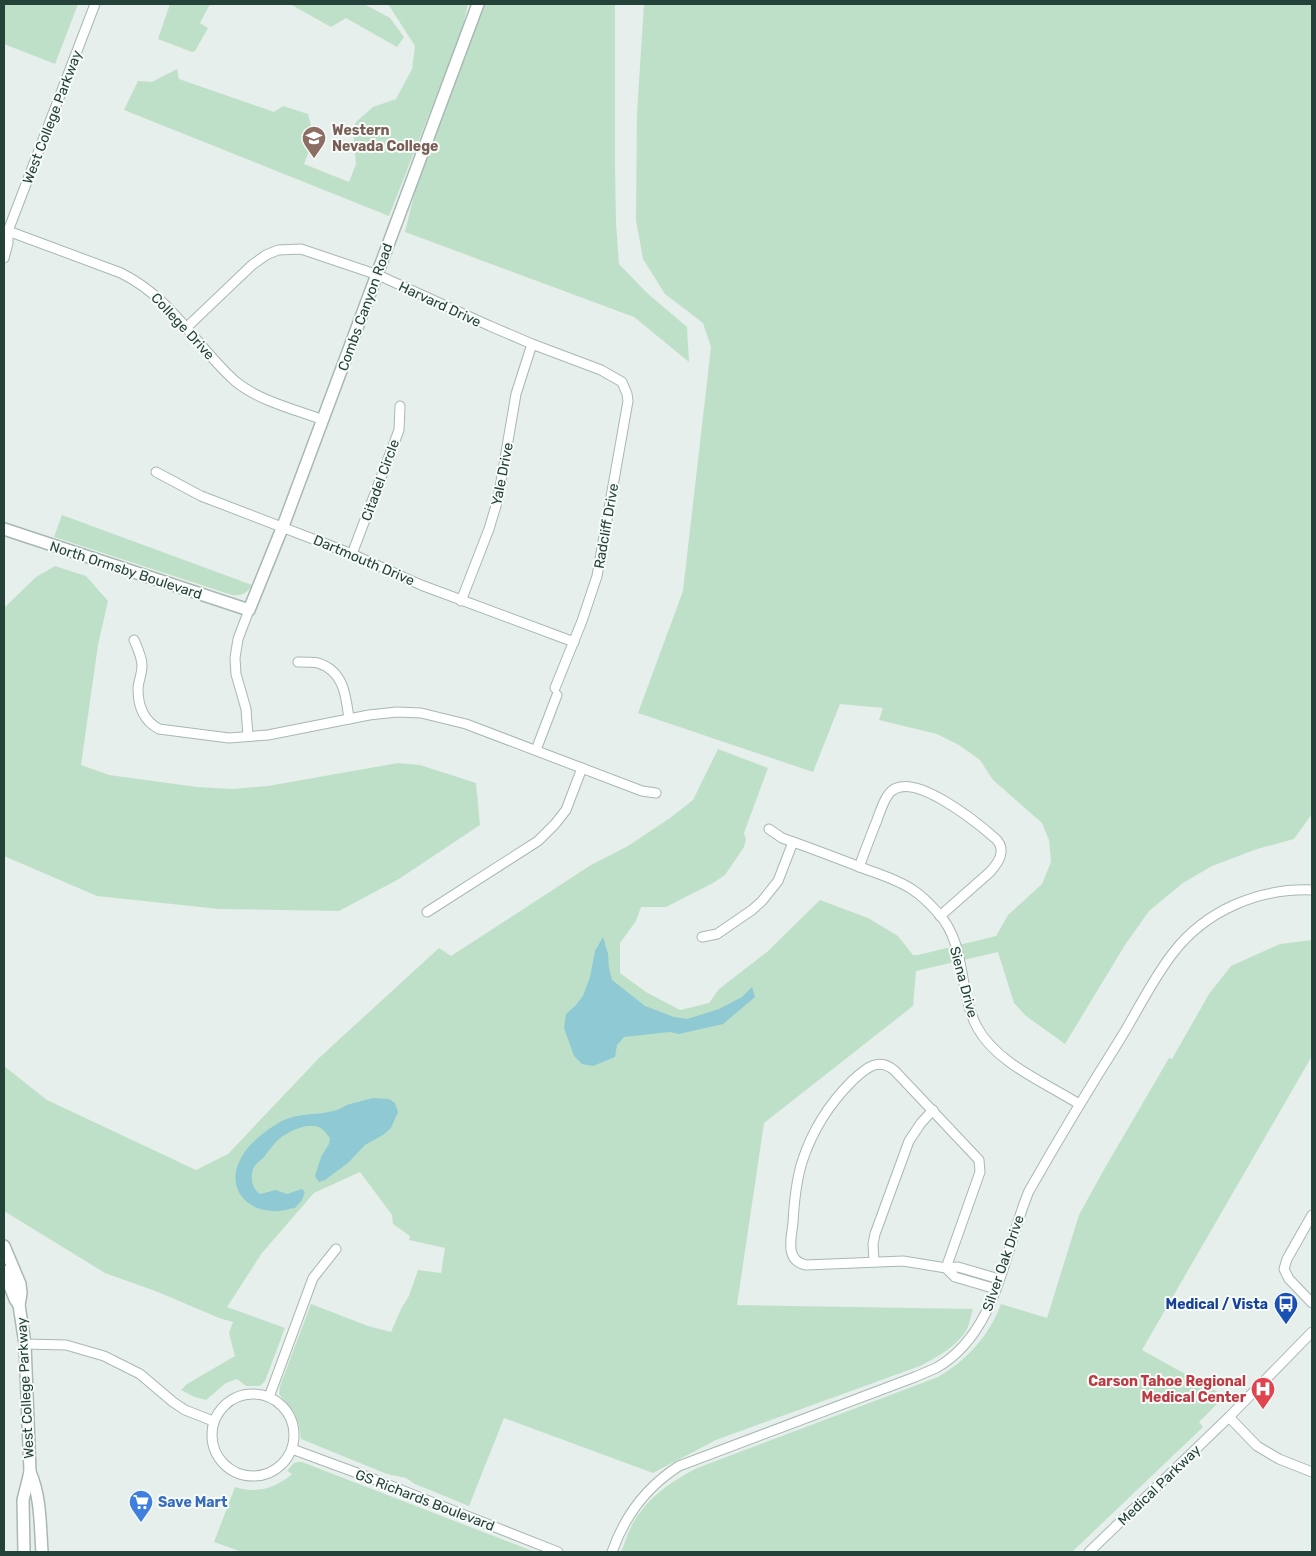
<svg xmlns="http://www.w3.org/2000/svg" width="1316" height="1556" viewBox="0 0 1316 1556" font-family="Rubik,sans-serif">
<rect width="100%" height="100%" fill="#e6efeb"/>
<g fill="#bfe0c8">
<path d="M4 4H78L55 64 4 44Z"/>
<path d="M170 4H210L200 23 208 28 195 51 192 52 158 39Z"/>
<path d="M290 4H364L390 18 404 37 397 47 346 18 331 27Z"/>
<path d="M388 4H468L462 30 389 216 124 110 138 81 152 82 177 69 179 79 274 112 283 106 308 114 314 138 304 164 349 182 356 164 353 131 356 122 373 107 396 99 412 69 415 46Z"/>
<path d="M485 4H615V166L616 223 619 264 647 293 687 327 689 362 634 317 405 232 415 191Z"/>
<path d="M644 4H1312V814L1294 839 1257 849 1212 866 1183 883 1149 911 1125 945 1065 1044 1026 1016 1014 1003 998 952 916 971 913 1006 764 1123 737 1305 973 1309C971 1315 970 1323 967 1329 958 1346 936 1358 920 1366L716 1440 653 1473 504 1418 469 1506 415 1484 406 1478 387 1474 301 1439C299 1413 292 1412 279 1394L280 1386 311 1304 368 1326 391 1332 401 1309 409 1296 418 1270 441 1273 445 1248 409 1240 410 1236 393 1224 392 1215 360 1172 314 1193 262 1253 227 1307 285 1328 265 1381 260 1386H246L237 1379 226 1383 206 1400 195 1397 181 1390 187 1384 235 1356 229 1333 233 1322 219 1318 158 1292 105 1273 4 1211V1066L47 1100 196 1170 228 1154 319 1058 439 948 451 956 591 865 628 846 670 818 693 800 718 749 768 768 744 833 746 839 744 847 725 875 713 883 666 907H641L636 921 620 943V973L646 992 680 1010 709 1003 719 989 767 952 820 900 868 918 898 936 913 955H918L996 936 1008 915 1042 884 1051 862 1049 840 1042 823 993 780 980 760 959 745 937 734 879 720 883 708 840 704 813 772 638 713 683 591 711 347 703 323 665 294 643 259 636 220 637 113Z"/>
<path d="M62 515 252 585C246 594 242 596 232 595L54 537Z"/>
<path d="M55 566 86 576 108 601 98 645 81 765 109 775 197 787 232 789 268 786 398 763 420 765 476 783 480 825 399 879 339 911 219 909 97 896 4 856V608L36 577Z"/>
<path d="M1312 940V1056L1142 1350 1225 1396 1199 1422 1203 1427 1072 1552H621C625 1543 628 1532 633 1523 648 1497 672 1481 697 1468L938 1377C967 1360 989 1336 1001 1304L1047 1318 1079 1215 1102 1173 1169 1058 1172 1059 1209 994 1231 966 1280 944Z"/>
<path d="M298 1462H302L535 1552H242L214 1542 235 1487C256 1494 276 1488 292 1474L287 1471 294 1463Z"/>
</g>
<g fill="#8ec9d4">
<path d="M603 937 608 954 609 968 612 980 645 1006 674 1017 687 1019 719 1009 742 997 752 987 755 997 723 1024 679 1034 670 1032 624 1037 617 1045 615 1057 593 1066 582 1064 574 1056 564 1028 566 1014 575 1006 583 996 590 977 595 951Z"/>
<path d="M373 1098 389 1099 395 1103 398 1112 391 1128 383 1135 365 1145 348 1163 325 1180 319 1182 315 1176 321 1157 329 1144 330 1138C328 1136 325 1131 322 1129 310 1120 289 1131 279 1139 273 1144 269 1151 264 1157 260 1161 255 1164 253 1169 250 1178 252 1189 260 1194L276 1190 287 1194 302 1189 305 1192 302 1200 295 1208C288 1209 280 1212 273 1211 243 1210 226 1185 241 1158 248 1144 266 1130 280 1122 299 1112 314 1116 333 1111 339 1110 344 1106 350 1104 358 1102 365 1100 373 1098Z"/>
</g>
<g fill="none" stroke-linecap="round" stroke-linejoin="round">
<defs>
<g id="minor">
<path d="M8 231 121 273C173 299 194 344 235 381 259 401 294 409 323 420"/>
<path d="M4 237 8 231 95 4"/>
<path d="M4 258 8 243V231"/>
<path d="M186 328 252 265 266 255 278 250 301 249 378 275 490 326 532 344 601 370 622 382 627 394 628 401 597 576 582 621 555 688"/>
<path d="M156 472 201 496 352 554 421 585 574 642"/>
<path d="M352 554 399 430 400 406"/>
<path d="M461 601 489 529 498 499 516 394 532 344"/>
<path d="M134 640C138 649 142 657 142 666 142 674 138 682 138 689 138 706 144 721 159 729L229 738 268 735 369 715 397 712 421 713 466 724 642 791 656 793"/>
<path d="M298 662C305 662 312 662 318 663 344 671 346 696 349 719"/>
<path d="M248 736 246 709 236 674 235 658 238 639 249 610"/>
<path d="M536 750 557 695"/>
<path d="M769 829 782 838C808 847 834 857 860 867 878 874 897 879 913 890 922 896 931 905 938 913 967 944 958 992 977 1027 996 1063 1046 1083 1079 1104"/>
<path d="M859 867C865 851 871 835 877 820 880 812 883 802 888 795 908 765 979 824 997 840 1006 851 999 862 990 872L940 916"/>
<path d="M427 912 538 841 555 824 566 810 582 768"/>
<path d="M702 937 717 934 752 910 762 901 778 881 793 842"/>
<path d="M1312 1215 1287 1259 1284 1269 1289 1279 1312 1303"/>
<path d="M874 1261 873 1244 875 1234 909 1141 921 1123 933 1110"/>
<path d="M946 1268 980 1172 979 1160 895 1071C878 1056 865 1069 852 1081 829 1104 812 1131 802 1162 796 1182 794 1203 793 1223 791 1239 785 1261 806 1265L903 1261 946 1268 958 1267 999 1279"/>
<path d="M946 1268 955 1277 996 1289"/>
<path d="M25 1344 66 1345 104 1356 140 1374 173 1402 185 1410 213 1421"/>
<circle cx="253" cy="1435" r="41"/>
<path d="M269 1397 313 1278 336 1249"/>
<path d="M1229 1417 1257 1446 1279 1459 1312 1472"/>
<path d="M292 1449 376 1480 558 1552"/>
<path d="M612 1552C625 1515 646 1487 679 1466L915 1377C922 1374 929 1371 936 1368 998 1333 1004 1250 1029 1191 1058 1140 1088 1090 1119 1041 1137 1012 1152 980 1173 953 1206 910 1259 888 1312 890"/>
<path d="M1089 1552 1229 1417 1312 1332"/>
</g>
<g id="tertiary">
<path d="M4 529 249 610 283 526 478 4"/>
<path d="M4 1246 20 1284 21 1293 19 1305 25 1344 30 1472 23 1500 24 1552"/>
<path d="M4 1271 15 1299 19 1305"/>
<path d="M30 1472C41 1497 40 1525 42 1552"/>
</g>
</defs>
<use href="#minor" stroke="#a8b8b2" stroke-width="11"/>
<use href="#tertiary" stroke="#a8b8b2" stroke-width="14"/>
<use href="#minor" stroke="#fff" stroke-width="9"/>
<use href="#tertiary" stroke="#fff" stroke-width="11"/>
</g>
<defs>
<symbol id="university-pin" viewBox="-11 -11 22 30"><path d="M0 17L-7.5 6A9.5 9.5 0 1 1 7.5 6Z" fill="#8d6e63" stroke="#f7fbf9"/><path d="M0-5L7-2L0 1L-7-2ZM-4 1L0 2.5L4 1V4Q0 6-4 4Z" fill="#fff"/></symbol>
<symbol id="bus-pin" viewBox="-11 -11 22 30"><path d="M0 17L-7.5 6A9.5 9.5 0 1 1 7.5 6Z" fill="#1a4fb4" stroke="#f7fbf9"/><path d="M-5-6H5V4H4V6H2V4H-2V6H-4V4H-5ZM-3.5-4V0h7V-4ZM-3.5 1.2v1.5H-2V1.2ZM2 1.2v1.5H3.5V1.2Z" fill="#fff"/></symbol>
<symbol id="hospital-pin" viewBox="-11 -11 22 30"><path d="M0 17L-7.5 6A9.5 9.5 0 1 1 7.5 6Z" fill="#e0444e" stroke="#f7fbf9"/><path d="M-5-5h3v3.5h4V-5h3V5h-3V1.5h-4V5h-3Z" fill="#fff"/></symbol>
<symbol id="supermarket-pin" viewBox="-11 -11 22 30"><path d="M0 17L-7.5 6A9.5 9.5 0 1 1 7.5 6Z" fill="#3f7fe0" stroke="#f7fbf9"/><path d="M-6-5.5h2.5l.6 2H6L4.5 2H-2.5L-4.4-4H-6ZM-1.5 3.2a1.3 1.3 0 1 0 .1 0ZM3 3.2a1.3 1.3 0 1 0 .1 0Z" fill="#fff"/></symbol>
</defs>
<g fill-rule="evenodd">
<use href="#university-pin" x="300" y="124" width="28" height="38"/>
<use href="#bus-pin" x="1272" y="1290" width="28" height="38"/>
<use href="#hospital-pin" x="1249" y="1375" width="28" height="38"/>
<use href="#supermarket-pin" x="127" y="1488" width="28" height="38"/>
</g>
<g text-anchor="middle" stroke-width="4" stroke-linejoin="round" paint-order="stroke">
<g font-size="14" fill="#24423a" stroke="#f7fbf9">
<text transform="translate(52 117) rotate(-69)" y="5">West College Parkway</text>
<text transform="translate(440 304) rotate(25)" y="5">Harvard Drive</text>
<text transform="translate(365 307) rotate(-70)" y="5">Combs Canyon Road</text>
<text transform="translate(183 326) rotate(47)" y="5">College Drive</text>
<text transform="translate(502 474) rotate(-79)" y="5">Yale Drive</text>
<text transform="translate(380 480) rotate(-70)" y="5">Citadel Circle</text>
<text transform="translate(606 526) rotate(-80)" y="5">Radcliff Drive</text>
<text transform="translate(364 560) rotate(23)" y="5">Dartmouth Drive</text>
<text transform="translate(126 570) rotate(18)" y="5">North Ormsby Boulevard</text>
<text transform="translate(964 982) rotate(75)" y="5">Siena Drive</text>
<text transform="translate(1003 1263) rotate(-71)" y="5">Silver Oak Drive</text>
<text transform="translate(25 1388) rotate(-93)" y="5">West College Parkway</text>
<text transform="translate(1159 1485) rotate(-44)" y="5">Medical Parkway</text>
<text transform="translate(425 1500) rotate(21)" y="5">GS Richards Boulevard</text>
</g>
<g font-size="14" font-weight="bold" fill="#785e54" stroke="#f7fbf9" text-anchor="start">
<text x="332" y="135">Western<tspan x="332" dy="16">Nevada College</tspan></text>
</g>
<g font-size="14" font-weight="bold" fill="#164399" stroke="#f7fbf9" text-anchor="end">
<text x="1268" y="1309">Medical / Vista</text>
</g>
<g font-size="14" font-weight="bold" fill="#be3a42" stroke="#f7fbf9" text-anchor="end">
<text x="1246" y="1386">Carson Tahoe Regional<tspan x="1246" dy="16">Medical Center</tspan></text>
</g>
<g font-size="14" font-weight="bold" fill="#366cbe" stroke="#f7fbf9" text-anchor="start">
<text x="158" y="1507">Save Mart</text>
</g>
</g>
<rect width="1316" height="1556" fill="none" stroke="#24423a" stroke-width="10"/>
</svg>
